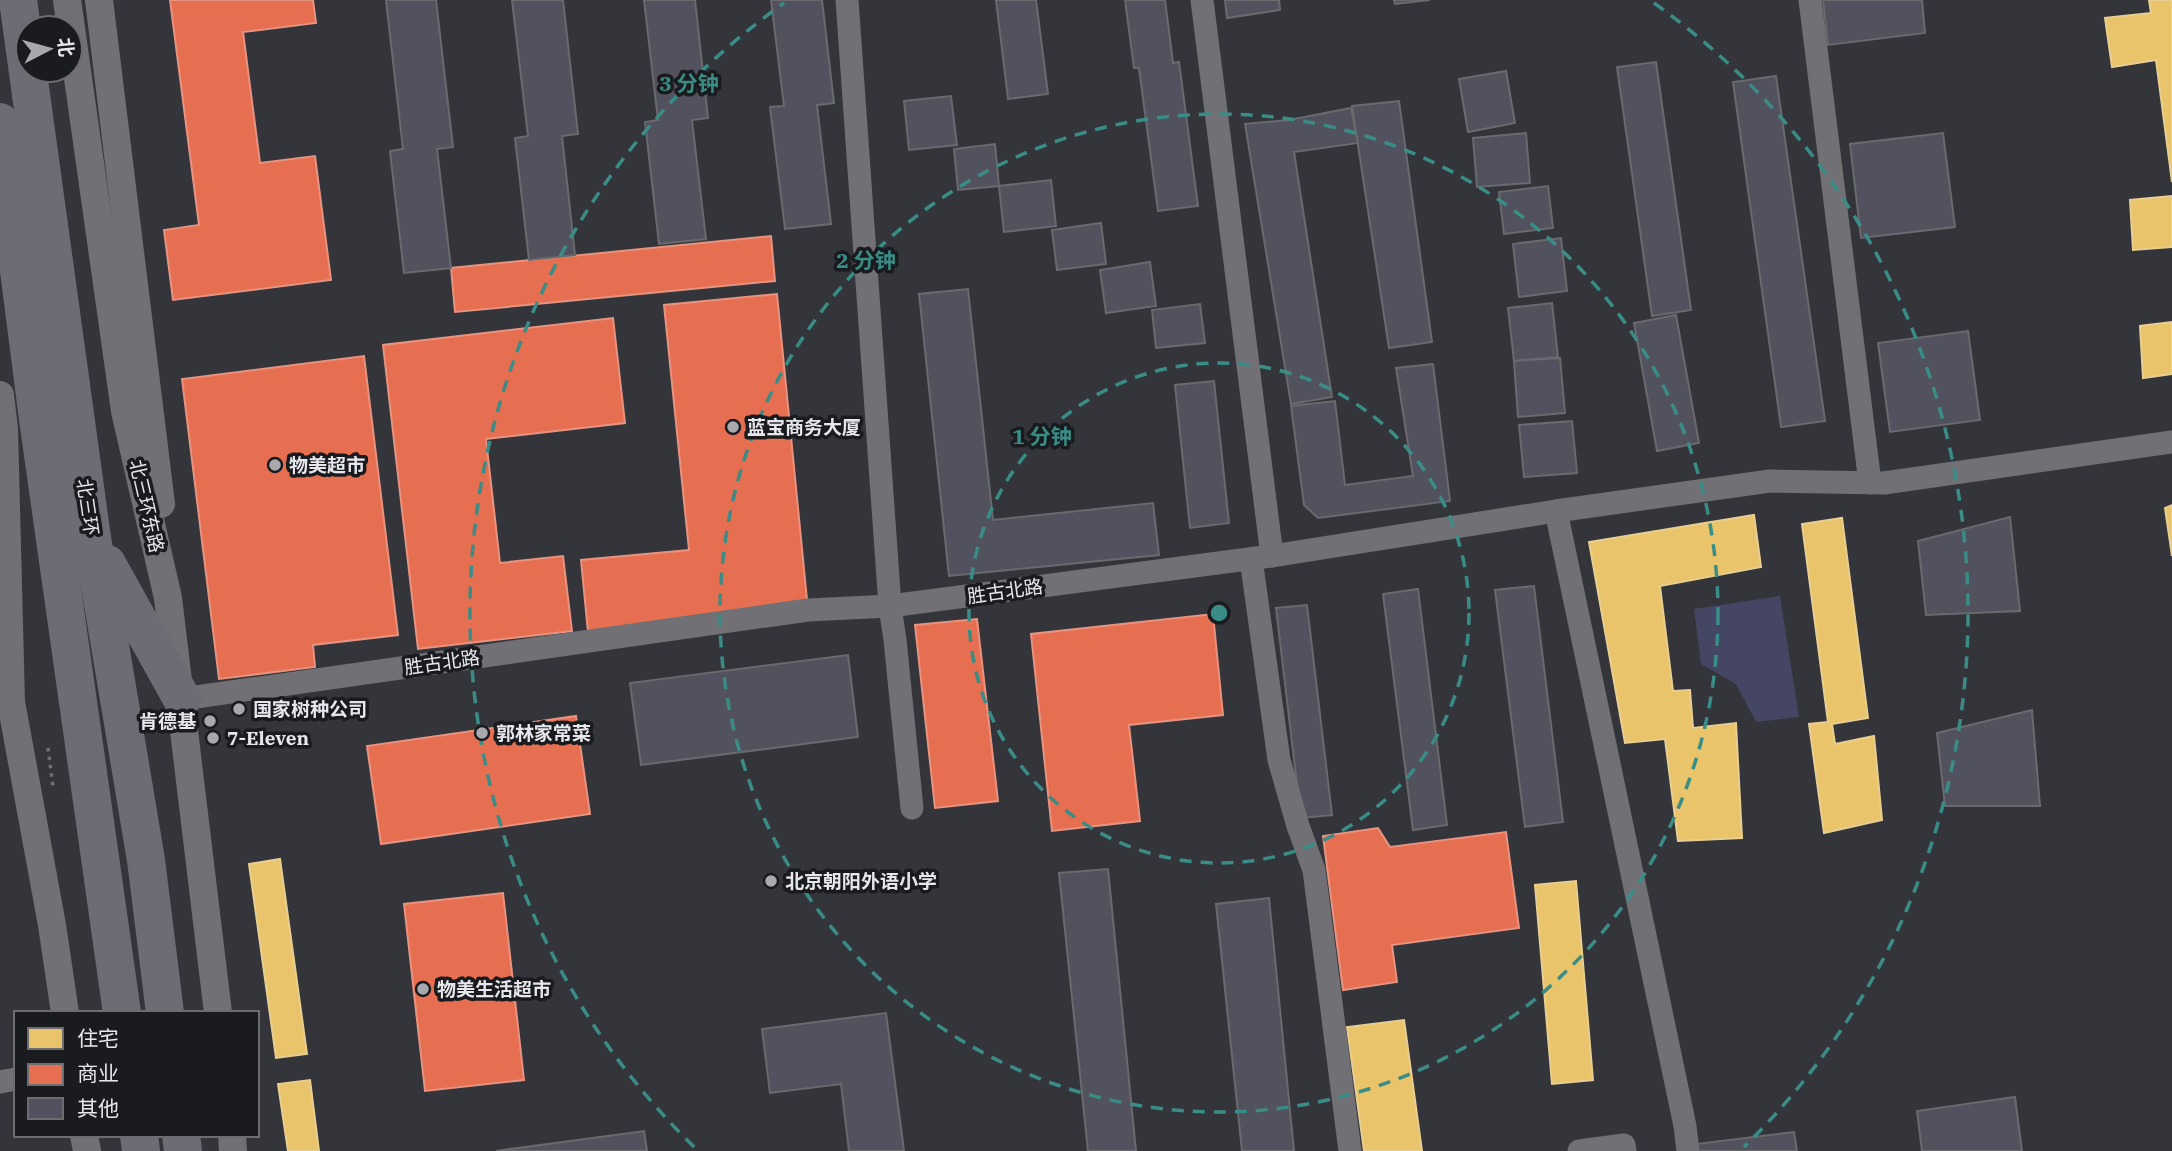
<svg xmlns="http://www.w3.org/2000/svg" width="2172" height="1151" viewBox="0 0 2172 1151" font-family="'IBM Plex Serif','Noto Sans SC',serif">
<rect width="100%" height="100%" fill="#34353a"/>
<path fill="#444663" d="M1780 596 1799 717 1756 722 1736 684 1701 664 1694 609Z"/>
<g fill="#e9c46a" stroke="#e8ce91" stroke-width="2">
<path d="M2149 0H2172V182L2156 60 2112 67 2105 18 2151 13Z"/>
<path d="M2172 196V247L2133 250 2130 200Z"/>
<path d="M2172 322V374L2143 378 2140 326Z"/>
<path d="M2172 505V556L2165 508Z"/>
<path d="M1754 515 1761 567 1660 586 1673 691 1690 690 1693 728 1736 723 1742 838 1678 841 1665 739 1625 743 1589 542Z"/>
<path d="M1842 518 1868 718 1832 724 1835 744 1874 736 1882 820 1824 833 1809 724 1828 722 1802 524Z"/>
<path d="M280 859 307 1054 276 1058 249 864Z"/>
<path d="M1576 881 1593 1080 1552 1084 1535 885Z"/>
<path d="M1404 1020 1422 1151H1364L1347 1027Z"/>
<path d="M310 1080 319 1151H288L278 1084Z"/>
</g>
<g fill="#e76f51" stroke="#e79380" stroke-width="2">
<path d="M170 0H313L316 23 243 32 260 163 315 156 331 280 173 300 164 230 199 225Z"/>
<path d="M771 236 775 281 455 312 451 268Z"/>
<path d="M777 294 808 610 588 632 581 560 689 550 664 305Z"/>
<path d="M613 318 625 423 486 439 500 563 563 556 572 631 418 649 383 345Z"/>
<path d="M364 356 398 635 313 645 315 667 219 679 182 379Z"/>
<path d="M1213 614 1223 715 1129 725 1140 821 1052 831 1031 634Z"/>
<path d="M977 619 998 801 935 808 915 625Z"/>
<path d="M576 716 590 814 381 844 367 746Z"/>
<path d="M1378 828 1390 847 1506 832 1519 928 1392 945 1397 982 1343 990 1323 836Z"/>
<path d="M503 893 524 1080 425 1091 404 904Z"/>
</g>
<g fill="#51525e" stroke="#69696e" stroke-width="2">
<path d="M386 0H436L453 147 437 149 451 268 404 273 390 151 403 149Z"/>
<path d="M512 0H563L578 134 562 136 575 255 529 260 515 138 528 136Z"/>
<path d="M644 0H695L708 118 692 120 706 239 659 244 645 122 658 120Z"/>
<path d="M771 0H822L834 103 817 105 831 224 785 229 770 107 784 106Z"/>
<path d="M996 0H1036L1048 94 1008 99Z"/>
<path d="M1125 0H1165L1173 63 1179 62 1198 206 1158 211 1139 68H1134Z"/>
<path d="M1225 0H1279L1280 10 1227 18Z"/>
<path d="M1394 0H1430L1395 4Z"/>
<path d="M1823 0H1922L1925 33 1828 45Z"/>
<path d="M1656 62 1691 310 1652 316 1617 67Z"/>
<path d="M1506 71 1515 123 1468 132 1459 79Z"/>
<path d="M1776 76 1825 421 1781 427 1733 82Z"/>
<path d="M951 96 957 145 909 150 904 101Z"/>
<path d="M1399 101 1432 342 1389 348 1352 106Z"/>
<path d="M1351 108 1358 143 1294 152 1332 397 1291 404 1245 124 1289 120Z"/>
<path d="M1526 133 1530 183 1477 187 1473 138Z"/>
<path d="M1943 133 1955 227 1861 238 1850 144Z"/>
<path d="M995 144 999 186 958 190 954 149Z"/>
<path d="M1051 180 1056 226 1004 232 999 186Z"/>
<path d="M1548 186 1553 228 1504 234 1499 192Z"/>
<path d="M1101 223 1106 264 1057 270 1052 230Z"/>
<path d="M1561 238 1567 291 1519 297 1513 244Z"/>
<path d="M1150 262 1156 306 1106 313 1100 270Z"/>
<path d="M968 289 993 520 1153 503 1159 555 949 576 919 294Z"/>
<path d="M1552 303 1558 357 1514 361 1508 308Z"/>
<path d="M1200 304 1205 343 1156 348 1152 310Z"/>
<path d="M1676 315 1699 443 1657 451 1634 323Z"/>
<path d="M1968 331 1980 420 1890 432 1878 343Z"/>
<path d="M1560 358 1565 413 1518 417 1514 361Z"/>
<path d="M1433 364 1450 501 1318 518 1304 505 1291 406 1335 401 1345 485 1413 476 1396 368Z"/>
<path d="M1214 381 1229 523 1190 528 1175 385Z"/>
<path d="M1572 421 1577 473 1524 477 1519 425Z"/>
<path d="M2010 517 2020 611 1926 615 1918 541Z"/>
<path d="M1534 586 1563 822 1525 827 1495 590Z"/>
<path d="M1418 589 1447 825 1413 830 1383 594Z"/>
<path d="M1307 605 1332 815 1301 818 1276 608Z"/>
<path d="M848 655 858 737 641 765 630 683Z"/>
<path d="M2032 710 2040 806H1945L1937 733Z"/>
<path d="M1108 869 1136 1151H1088L1059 873Z"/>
<path d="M1269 898 1294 1151H1242L1216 904Z"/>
<path d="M886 1013 904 1151H849L841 1084 770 1093 762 1029Z"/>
<path d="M2015 1097 2022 1151H1922L1917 1111Z"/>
<path d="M644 1131 647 1151H496Z"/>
<path d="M1794 1132 1797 1151H1697L1696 1144Z"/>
</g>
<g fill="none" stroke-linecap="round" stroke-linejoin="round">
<path stroke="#707074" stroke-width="3.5" stroke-dasharray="3.5 5" stroke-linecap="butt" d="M48 748 53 787"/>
<g stroke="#707075" stroke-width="23">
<path d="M847 0 890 606 895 640 912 808"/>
<path d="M1810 0 1870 483"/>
<path d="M1556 511 1770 481 1884 483 2172 442"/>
<path d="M1272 556 1556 511 1685 1126 1688 1151"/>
<path d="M1251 559 1279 760 1298 826 1314 870 1350 1151"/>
<path d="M182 699 808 610 890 606 1272 556 1202 0"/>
<path d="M0 1082 16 1079"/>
<path d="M1579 1151 1624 1145 1625 1151"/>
</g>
<g stroke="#707075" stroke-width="28">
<path d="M67 0 125 411 168 598 218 1013"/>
<path d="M99 0 161 504"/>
<path d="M0 395 4 429 11 702 52 925 65 1013"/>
<path d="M84 1135 87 1151"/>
<path d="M232 1135 233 1151"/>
</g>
<g stroke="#6c6c75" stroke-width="38">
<path d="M18 0 92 538 146 860 165 1013"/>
<path d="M0 122 38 419 122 1013"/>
<path d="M107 564 182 699"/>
<path d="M139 1135 141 1151"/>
<path d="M181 1135 183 1151"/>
</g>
</g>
<g fill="none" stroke="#3a8d87" stroke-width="3.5" stroke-dasharray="12 9">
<circle cx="1219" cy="613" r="250"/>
<circle cx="1219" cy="613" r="499"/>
<path d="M694 1147A749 749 0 0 1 784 3M1654 3A749 749 0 0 1 1744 1147"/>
</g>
<g fill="#a8a9ae" stroke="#1a1b1f" stroke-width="2.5">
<circle cx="733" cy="427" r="7"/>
<circle cx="275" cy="465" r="7"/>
<circle cx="239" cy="709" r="7"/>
<circle cx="210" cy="721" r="7"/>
<circle cx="482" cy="733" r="7"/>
<circle cx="213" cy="738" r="7"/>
<circle cx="771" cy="881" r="7"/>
<circle cx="423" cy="989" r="7"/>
</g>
<g text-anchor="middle" stroke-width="7" stroke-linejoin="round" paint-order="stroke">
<g font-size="19" font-weight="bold" fill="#e6e7ed" stroke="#1a1b1f" text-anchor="start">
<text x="747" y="434">蓝宝商务大厦</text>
<text x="289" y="472">物美超市</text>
<text x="253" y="716">国家树种公司</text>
<text x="196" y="728" text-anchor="end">肯德基</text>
<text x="496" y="740">郭林家常菜</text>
<text x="227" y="745">7-Eleven</text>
<text x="785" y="888">北京朝阳外语小学</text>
<text x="437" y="996">物美生活超市</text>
</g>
<g font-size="19" fill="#e6e7ed" stroke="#1a1b1f">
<text transform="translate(147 506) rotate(77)" y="7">北三环东路</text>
<text transform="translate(88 507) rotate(82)" y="7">北三环</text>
<text transform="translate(1005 591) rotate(-8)" y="7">胜古北路</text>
<text transform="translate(442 662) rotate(-8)" y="7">胜古北路</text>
</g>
</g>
<circle cx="1219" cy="613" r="10" fill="#3a8d87" stroke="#1a1b1f" stroke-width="3.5"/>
<g font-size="21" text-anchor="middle" font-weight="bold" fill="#3a8d87" stroke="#1a1b1f" stroke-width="7" stroke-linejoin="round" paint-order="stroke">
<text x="689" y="91">3 分钟</text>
<text x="866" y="268">2 分钟</text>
<text x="1042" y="444">1 分钟</text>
</g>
<rect x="14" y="1011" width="245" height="126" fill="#1a1b1f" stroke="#6c6d71" stroke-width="2"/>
<rect x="28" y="1028" width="35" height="21" fill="#e9c46a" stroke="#6c6d71" stroke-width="2"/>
<text x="77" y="1046" font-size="21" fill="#e6e7ed">住宅</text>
<rect x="28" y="1064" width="35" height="21" fill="#e76f51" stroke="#6c6d71" stroke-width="2"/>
<text x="77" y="1081" font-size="21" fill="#e6e7ed">商业</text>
<rect x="28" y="1098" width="35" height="21" fill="#51525e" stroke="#6c6d71" stroke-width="2"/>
<text x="77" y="1116" font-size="21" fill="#e6e7ed">其他</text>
<g transform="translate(49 49) rotate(84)"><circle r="33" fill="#1a1b1f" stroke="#6c6d71" stroke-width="2"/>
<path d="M0-5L12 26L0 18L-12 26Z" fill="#a8a9ae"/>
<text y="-10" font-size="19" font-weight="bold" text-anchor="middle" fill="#e6e7ed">北</text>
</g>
</svg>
